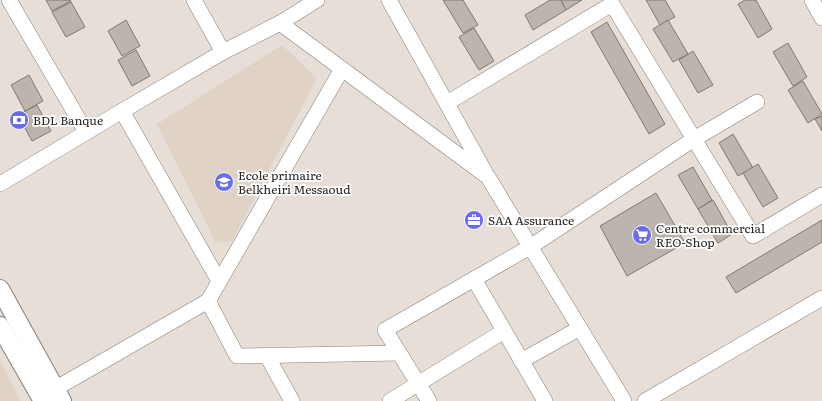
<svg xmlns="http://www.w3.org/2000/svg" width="822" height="401" viewBox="0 0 822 401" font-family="Literata,serif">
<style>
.built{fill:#e0d3c5}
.building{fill:#bcb5ad;stroke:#807971}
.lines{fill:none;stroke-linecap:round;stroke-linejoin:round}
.minor-casing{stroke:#867f77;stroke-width:16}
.major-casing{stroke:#867f77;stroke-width:20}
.minor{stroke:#fff;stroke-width:15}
.major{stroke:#fff;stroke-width:18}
.labels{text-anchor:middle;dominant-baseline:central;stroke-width:3.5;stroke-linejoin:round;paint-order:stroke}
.poi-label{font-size:12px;fill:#262320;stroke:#fff;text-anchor:start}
</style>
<rect width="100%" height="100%" fill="#e7dfd7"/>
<g class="built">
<path d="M 282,45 L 317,78 L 232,241 L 216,243 L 157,124 Z"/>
<path d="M 0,361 L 21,401 L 0,401 Z"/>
</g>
<g class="building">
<path d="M 46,0 L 70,0 L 71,1 L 52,11 Z"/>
<path d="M 443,0 L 463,0 L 478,25 L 463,33 Z"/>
<path d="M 550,0 L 561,0 L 566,10 L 533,30 L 525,15 Z"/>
<path d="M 561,0 L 582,0 L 566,10 Z"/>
<path d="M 646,0 L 665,0 L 675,17 L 660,25 Z"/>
<path d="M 745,0 L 756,0 L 772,29 L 758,38 L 738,4 Z"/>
<path d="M 71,2 L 85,27 L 66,37 L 52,12 Z"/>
<path d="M 126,20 L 140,46 L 122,56 L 108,31 Z"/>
<path d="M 668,20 L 688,54 L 673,62 L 653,29 Z"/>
<path d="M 607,22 L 665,124 L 649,134 L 591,32 Z"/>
<path d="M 474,28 L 494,61 L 479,70 L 459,37 Z"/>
<path d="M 788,43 L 807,77 L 793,86 L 773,52 Z"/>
<path d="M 136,50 L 150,76 L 132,86 L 118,60 Z"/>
<path d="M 693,51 L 713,85 L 698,93 L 679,60 Z"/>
<path d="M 29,75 L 43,101 L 25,111 L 11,85 Z"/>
<path d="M 803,81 L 822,114 L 808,123 L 788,90 Z"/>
<path d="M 37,105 L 51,131 L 32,141 L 18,115 Z"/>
<path d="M 822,116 L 822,131 L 815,119 Z"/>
<path d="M 733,134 L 753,168 L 738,176 L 719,143 Z"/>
<path d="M 758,164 L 778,198 L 763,207 L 743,173 Z"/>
<path d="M 693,167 L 712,200 L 698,209 L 678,175 Z"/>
<path d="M 656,193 L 685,243 L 627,276 L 600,226 Z"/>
<path d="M 713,200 L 732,234 L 718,243 L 698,209 Z"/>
<path d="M 822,220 L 822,242 L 736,293 L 726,277 Z"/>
</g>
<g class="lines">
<g class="minor-casing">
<g id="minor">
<path d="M 9,0 L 86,132"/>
<path d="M 194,0 L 223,52"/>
<path d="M 389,0 L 485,172"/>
<path d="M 812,0 L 822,18"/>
<path d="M 280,23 L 488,177 L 624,401"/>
<path d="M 447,103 L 612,4 L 753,236 L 822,195"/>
<path d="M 122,111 L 219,281"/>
<path d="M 0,184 L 122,111 L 223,52 L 280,23 L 317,0"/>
<path d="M 474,279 L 545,401"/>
<path d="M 208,301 L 237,356 L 399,353"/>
<path d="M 267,356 L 292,401"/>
<path d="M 521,361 L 580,328"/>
<path d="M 46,394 L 208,301 L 342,69"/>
<path d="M 390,401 L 504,331"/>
<path d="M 429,401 L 385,330 L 530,247 L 694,139 L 757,102"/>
<path d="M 645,401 L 822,298"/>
</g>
</g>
<g class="major-casing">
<g id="major">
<path d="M 0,289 L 62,401"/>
<path d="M 0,326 L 43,401"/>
</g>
</g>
<use href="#minor" class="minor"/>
<use href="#major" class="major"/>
</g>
<defs>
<g id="bank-disc" transform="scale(1)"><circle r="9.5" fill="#6a6de7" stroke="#fff"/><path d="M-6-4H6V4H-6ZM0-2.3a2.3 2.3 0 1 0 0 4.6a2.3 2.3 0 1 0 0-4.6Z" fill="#fff"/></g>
<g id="school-disc" transform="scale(1)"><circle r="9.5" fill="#6a6de7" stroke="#fff"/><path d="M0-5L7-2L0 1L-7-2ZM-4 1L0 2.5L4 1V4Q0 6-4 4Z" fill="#fff"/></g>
<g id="office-disc" transform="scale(1)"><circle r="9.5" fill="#6a6de7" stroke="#fff"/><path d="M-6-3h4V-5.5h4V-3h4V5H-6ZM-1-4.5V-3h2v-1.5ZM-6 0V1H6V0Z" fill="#fff"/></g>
<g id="supermarket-disc" transform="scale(1)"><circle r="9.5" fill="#6a6de7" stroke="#fff"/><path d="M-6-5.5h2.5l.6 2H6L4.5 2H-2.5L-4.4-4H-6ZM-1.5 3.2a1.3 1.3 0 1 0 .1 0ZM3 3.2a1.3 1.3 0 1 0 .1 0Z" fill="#fff"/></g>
</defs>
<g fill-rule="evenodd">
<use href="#bank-disc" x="19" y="120"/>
<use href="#school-disc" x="224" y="182"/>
<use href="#office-disc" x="474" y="220"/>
<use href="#supermarket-disc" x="642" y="235"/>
</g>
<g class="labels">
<g class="poi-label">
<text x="33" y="120">BDL Banque</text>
<text x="238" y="175">Ecole primaire<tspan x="238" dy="14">Belkheiri Messaoud</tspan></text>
<text x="488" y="220">SAA Assurance</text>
<text x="656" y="228">Centre commercial<tspan x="656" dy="14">REO-Shop</tspan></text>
</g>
</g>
</svg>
